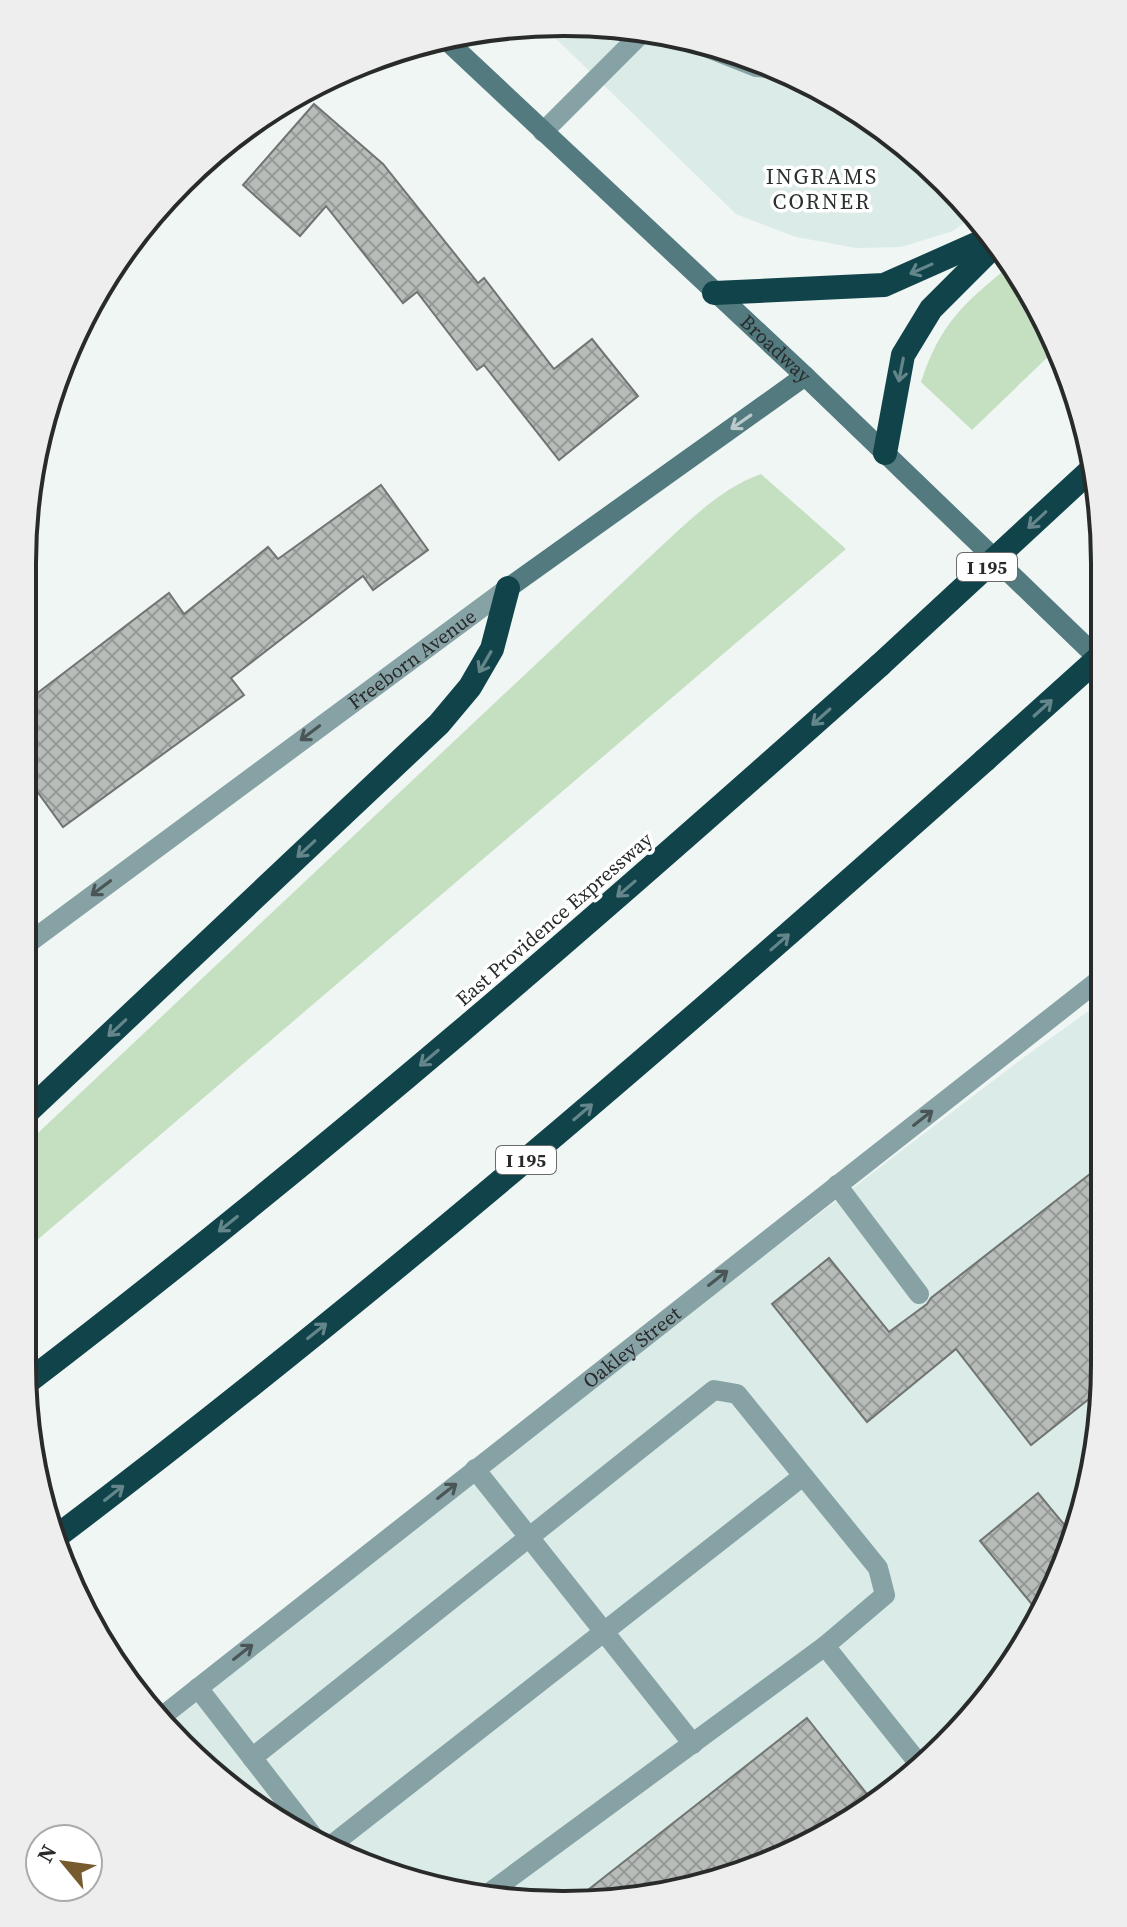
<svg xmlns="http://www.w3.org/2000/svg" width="1127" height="1927" viewBox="0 0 1127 1927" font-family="'Source Serif 4',serif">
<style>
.built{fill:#dbebe8}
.green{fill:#c5dfc1}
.building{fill:url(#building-cross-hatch);stroke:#707572;stroke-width:2}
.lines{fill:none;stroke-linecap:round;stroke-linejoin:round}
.lane{stroke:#87a2a5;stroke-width:20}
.street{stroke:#87a2a5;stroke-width:20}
.secondary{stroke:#527a7f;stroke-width:20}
.highway{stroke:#11444a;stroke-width:24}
.highway-bridge{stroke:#11444a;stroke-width:24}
.oneway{stroke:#648589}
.oneway2{stroke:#bacacc}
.oneway3{stroke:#4a5556}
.labels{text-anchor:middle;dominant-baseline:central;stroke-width:7;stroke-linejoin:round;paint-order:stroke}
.shield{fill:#fff;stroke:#696b6b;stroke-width:2}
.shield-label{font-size:18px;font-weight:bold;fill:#292b2b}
.street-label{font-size:20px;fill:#292b2b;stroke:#fff}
.neighbourhood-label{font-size:22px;letter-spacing:2px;fill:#2c3130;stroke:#fff}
.rim{fill:none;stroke:#292b2b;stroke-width:4}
</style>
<defs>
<pattern id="building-cross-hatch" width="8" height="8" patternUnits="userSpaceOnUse" patternTransform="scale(2)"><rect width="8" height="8" fill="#b7bcb9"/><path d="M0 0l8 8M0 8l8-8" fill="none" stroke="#959997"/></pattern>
</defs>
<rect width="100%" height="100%" fill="#eff6f4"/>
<g class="built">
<path d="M 564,22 L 670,33 L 771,63 L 865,114 L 976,214 L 953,231 L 901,247 L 856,248 L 796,237 L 736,214 L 541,24 Z"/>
<path d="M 1104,1000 L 1104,1399 L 1076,1538 L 1013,1665 L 893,1793 L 738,1876 L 564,1905 L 390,1876 L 262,1813 L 160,1718 L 1023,1058 Z"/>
</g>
<g class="green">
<path d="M 1012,264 L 1033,293 L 1056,349 L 972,430 L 921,382 C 940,323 965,302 1012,264 Z"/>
<path d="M 761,474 L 846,549 L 22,1253 L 22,1148 L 655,552 C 687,523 719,489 761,474 Z"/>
</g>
<g class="building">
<path d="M 314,104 L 383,164 L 478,283 L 484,278 L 554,369 L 592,339 L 638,396 L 559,460 L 484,365 L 477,370 L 417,292 L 403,303 L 326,206 L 300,236 L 243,185 Z"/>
<path d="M 381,485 L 428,550 L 373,590 L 363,576 L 231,678 L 244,695 L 63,827 L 23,772 L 23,704 L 169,593 L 184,614 L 268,547 L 278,559 Z"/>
<path d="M 1104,1163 L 1104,1387 L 1031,1445 L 956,1349 L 867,1422 L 772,1304 L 829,1258 L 889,1332 L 927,1304 L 931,1298 Z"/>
<path d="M 1038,1493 L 1076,1539 L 1039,1613 L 980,1541 Z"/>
<path d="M 807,1718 L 874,1803 L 738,1876 L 570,1904 Z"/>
</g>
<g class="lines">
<g class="lane">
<path d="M 670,33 L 756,67 L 782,69"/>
<path d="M 543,132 L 645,30"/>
<path d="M 837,1185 L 919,1294"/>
<path d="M 475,1469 L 693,1744"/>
<path d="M 198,1688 L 316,1840"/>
<path d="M 252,1758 L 714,1390 L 737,1394 L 878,1568 L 885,1595 L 825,1646"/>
<path d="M 329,1847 L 803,1476"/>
<path d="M 489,1893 L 825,1646 L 920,1765"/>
</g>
<g class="street">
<path id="s1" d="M 23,947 L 508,588"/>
<path id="s2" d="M 160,1718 L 1104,976"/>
</g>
<g class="secondary">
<path id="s3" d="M 443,37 L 805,376 L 1104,664"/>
<path d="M 508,588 L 805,376"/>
</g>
<g class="highway">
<path d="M 714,293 L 884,285 L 992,237"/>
<path d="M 885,453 L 903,355 L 931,309 L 997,243"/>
<path d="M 22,1117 L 439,724 L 470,687 L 492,649 L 508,588"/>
<path d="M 25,1384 C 321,1158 602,913 880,665"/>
<path d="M 52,1540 C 375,1296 682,1030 985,760"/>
</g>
<g class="highway-bridge">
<path d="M 880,665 L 1094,467"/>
<path d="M 985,760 L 1104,653"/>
</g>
</g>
<defs><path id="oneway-shaft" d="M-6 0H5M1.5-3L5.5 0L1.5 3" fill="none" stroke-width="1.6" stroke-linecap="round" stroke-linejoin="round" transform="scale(2)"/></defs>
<g class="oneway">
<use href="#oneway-shaft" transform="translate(921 269) rotate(156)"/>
<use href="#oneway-shaft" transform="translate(901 370) rotate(101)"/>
<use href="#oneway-shaft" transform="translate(1037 520) rotate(137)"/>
<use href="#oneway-shaft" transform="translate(485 662) rotate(120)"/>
<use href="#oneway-shaft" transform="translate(1043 708) rotate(-42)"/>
<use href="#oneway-shaft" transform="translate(821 717) rotate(138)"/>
<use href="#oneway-shaft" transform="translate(306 849) rotate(137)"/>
<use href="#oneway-shaft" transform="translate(626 889) rotate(139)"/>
<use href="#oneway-shaft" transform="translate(780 942) rotate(-41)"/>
<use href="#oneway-shaft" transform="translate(117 1028) rotate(137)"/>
<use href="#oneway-shaft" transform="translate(429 1058) rotate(140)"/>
<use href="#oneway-shaft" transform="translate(583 1112) rotate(-40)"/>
<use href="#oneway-shaft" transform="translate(228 1224) rotate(141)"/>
<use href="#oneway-shaft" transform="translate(317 1331) rotate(-39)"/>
<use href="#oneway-shaft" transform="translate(114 1493) rotate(-38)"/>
</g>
<use class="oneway2" href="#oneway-shaft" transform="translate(741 422) rotate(145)"/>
<g class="oneway3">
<use href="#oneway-shaft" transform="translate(310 733) rotate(143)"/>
<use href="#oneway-shaft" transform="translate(101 888) rotate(143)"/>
<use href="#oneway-shaft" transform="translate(923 1118) rotate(-38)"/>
<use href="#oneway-shaft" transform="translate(718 1278) rotate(-38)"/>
<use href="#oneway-shaft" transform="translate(447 1491) rotate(-38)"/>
<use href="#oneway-shaft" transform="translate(243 1652) rotate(-38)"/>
</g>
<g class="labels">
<g class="shield">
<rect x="957" y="553" width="60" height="28" rx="6"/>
<rect x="496" y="1146" width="60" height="28" rx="6"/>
</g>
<g class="shield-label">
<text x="987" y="567">I 195</text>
<text x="526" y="1160">I 195</text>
</g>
<g class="street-label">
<text stroke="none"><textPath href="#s3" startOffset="456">Broadway</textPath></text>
<text stroke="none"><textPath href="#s1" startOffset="484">Freeborn Avenue</textPath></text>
<text transform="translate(554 919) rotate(-41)">East Providence Expressway</text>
<text stroke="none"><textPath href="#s2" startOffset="600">Oakley Street</textPath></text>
</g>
<g class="neighbourhood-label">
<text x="822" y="176">INGRAMS<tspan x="822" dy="25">CORNER</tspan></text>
</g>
</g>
<path d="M0 0H1127V1927H0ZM563 36H564A527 527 0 0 1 1091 563V1364A527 527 0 0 1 564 1891H563A527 527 0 0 1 36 1364V563A527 527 0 0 1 563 36Z" fill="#eee" fill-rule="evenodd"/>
<path class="rim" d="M563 36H564A527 527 0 0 1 1091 563V1364A527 527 0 0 1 564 1891H563A527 527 0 0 1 36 1364V563A527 527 0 0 1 563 36Z"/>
<g transform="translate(64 1863) rotate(299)"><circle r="38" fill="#ffffff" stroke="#a9aaaa" stroke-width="2"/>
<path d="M0-6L14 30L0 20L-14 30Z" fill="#775a2d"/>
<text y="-12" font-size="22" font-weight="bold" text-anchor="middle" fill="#292b2b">N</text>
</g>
</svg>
